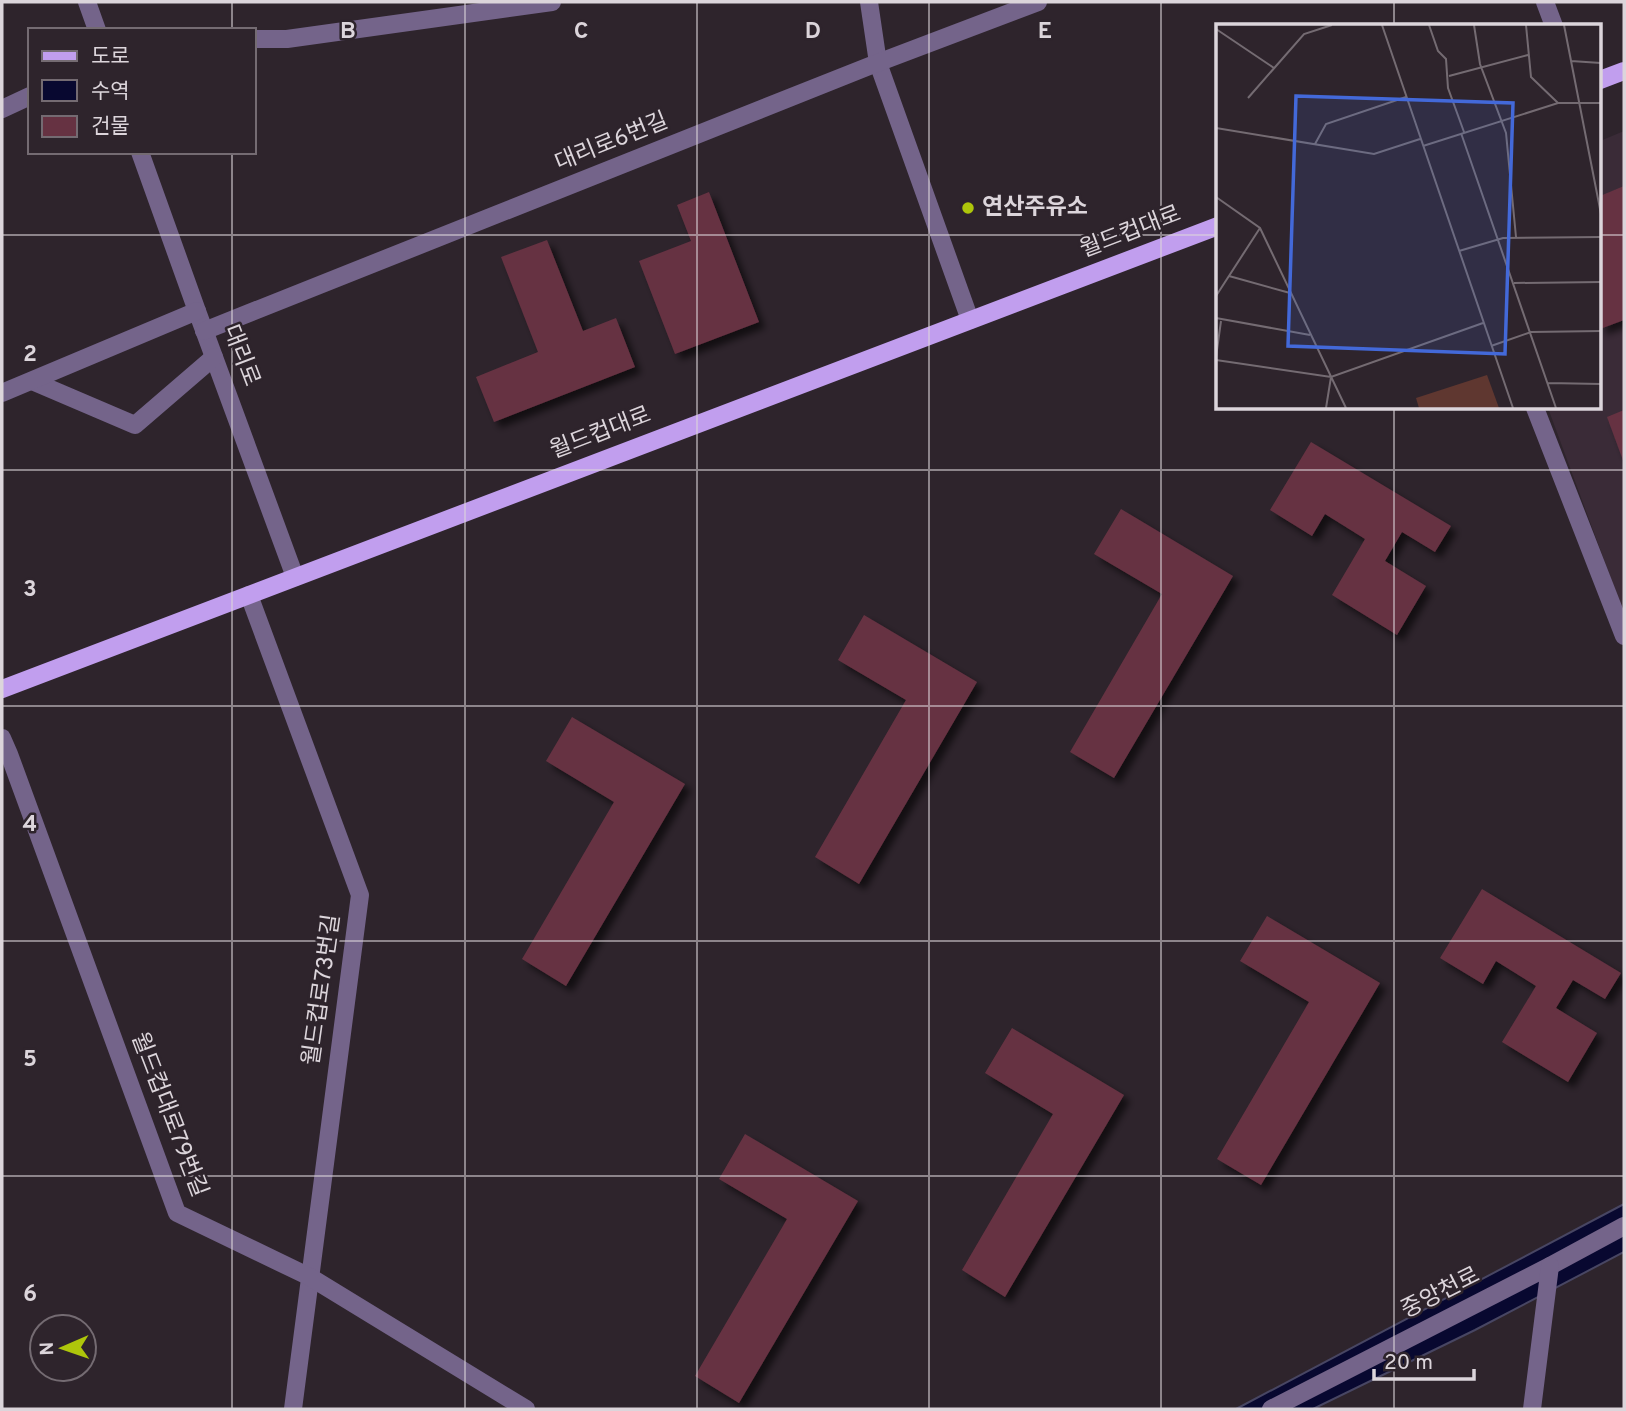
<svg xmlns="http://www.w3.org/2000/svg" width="1626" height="1411" viewBox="0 0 1626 1411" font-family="Overpass,'Noto Sans KR',sans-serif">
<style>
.built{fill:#3a2b37}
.water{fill:#080830;stroke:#484663;stroke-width:2}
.building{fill:#663242;filter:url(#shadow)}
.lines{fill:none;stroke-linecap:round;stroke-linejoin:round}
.minor{stroke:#74648a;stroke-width:18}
.major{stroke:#c19eee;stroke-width:18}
.grid{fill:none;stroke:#dcd5db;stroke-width:2;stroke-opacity:0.55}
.poi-dot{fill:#aec60b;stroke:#2e242c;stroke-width:2.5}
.labels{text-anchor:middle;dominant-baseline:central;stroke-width:5;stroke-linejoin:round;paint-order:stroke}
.street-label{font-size:23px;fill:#dcd5db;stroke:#2e242c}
.poi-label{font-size:23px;font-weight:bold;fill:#dcd5db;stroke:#2e242c;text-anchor:start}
.inset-road{fill:none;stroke:#746b72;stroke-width:2}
.view{fill:#4369d9;fill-opacity:0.15;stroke:#4369d9;stroke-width:3.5}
.inset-edge{fill:none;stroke:#dcd5db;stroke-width:3.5}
.grid-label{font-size:23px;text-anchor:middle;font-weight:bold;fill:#dcd5db;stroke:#2e242c;stroke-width:5;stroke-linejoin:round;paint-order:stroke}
</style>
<defs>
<filter id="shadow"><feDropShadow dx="6" dy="6" stdDeviation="3.5" flood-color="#0009"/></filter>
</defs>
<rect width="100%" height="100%" fill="#2e242c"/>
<path class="built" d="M 1624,131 L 1624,614 L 1548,408 L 1600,408 L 1600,141 Z"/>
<path class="water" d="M 1624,1204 L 1624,1252 L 1475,1330 L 1313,1409 L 1236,1409 Z"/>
<g class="building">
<path d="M 1624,186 L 1624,320 L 1600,329 L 1600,196 Z"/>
<path d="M 709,192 L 759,322 L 675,354 L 639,261 L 691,241 L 677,205 Z"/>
<path d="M 547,240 L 583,331 L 616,318 L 635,367 L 494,422 L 476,377 L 538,352 L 501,257 Z"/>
<path d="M 1624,410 L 1624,463 L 1607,417 Z"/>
<path d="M 1311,442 L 1451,526 L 1435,552 L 1402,532 L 1385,561 L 1426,586 L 1397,635 L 1332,595 L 1365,539 L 1325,514 L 1312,536 L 1270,510 Z"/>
<path d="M 1121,509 L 1233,576 L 1114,778 L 1070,752 L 1162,594 L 1094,554 Z"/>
<path d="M 864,615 L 977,682 L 859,884 L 815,857 L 906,700 L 838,660 Z"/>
<path d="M 572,717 L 685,784 L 566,986 L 522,959 L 614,802 L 546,761 Z"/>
<path d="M 1482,889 L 1621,973 L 1605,999 L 1573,980 L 1556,1008 L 1597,1033 L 1568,1082 L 1502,1042 L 1536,986 L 1496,961 L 1483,984 L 1440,958 Z"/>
<path d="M 1267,916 L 1380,983 L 1261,1185 L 1217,1159 L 1309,1002 L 1240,961 Z"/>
<path d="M 1012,1028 L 1124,1095 L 1005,1297 L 962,1270 L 1053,1114 L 985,1073 Z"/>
<path d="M 745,1134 L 858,1201 L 739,1403 L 695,1376 L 787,1219 L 719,1179 Z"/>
</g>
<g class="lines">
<g class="minor">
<path d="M 87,2 L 97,30"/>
<path d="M 869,2 L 878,63 L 970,320"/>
<path d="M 1545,2 L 1554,26"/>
<path d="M 254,39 L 287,39 L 552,2"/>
<path d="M 2,109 L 30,96"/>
<path d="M 140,152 L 197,311 L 295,577"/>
<path d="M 204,331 L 872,65 L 1038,2"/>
<path d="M 32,381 L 135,425 L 214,357"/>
<path d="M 2,393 L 197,311"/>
<path d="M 1535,408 L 1624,636"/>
<path d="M 249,595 L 360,895 L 293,1409"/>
<path d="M 2,738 L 9,754 L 177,1213 L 310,1277 L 526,1409"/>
<path d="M 1271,1409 L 1550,1266 L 1624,1226"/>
<path d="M 1532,1409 L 1550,1266"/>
</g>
<g class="major">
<path d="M 1600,80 L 1624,71"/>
<path d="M 2,689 L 1218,226"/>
</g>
</g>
<path class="grid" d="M 232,2 L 232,30M 465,2 L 465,1409M 697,2 L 697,1409M 929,2 L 929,1409M 1161,2 L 1161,1409M 1394,2 L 1394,26M 232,152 L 232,1409M 2,235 L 1218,235M 1600,235 L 1624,235M 1394,408 L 1394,1409M 2,470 L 1624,470M 2,706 L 1624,706M 2,941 L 1624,941M 2,1176 L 1624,1176"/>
<circle class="poi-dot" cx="968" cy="208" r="7"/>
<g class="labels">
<g class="street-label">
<text transform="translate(612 143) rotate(-22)">대리로6번길</text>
<text transform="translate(1131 233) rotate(-21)">월드컵대로</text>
<text transform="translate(240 356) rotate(69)">대리로</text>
<text transform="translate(601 434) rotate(-21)">월드컵대로</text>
<text transform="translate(323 990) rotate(-82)">월드컵로73번길</text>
<text transform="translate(168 1115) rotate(69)">월드컵대로79번길</text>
<text transform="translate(1441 1294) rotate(-27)">중앙천로</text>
</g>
<g class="poi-label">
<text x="982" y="208">연산주유소</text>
</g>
</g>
<g transform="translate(1216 24)">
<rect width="385" height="385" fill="#2e242c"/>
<path d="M 271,351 L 283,384 L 203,384 L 200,374 Z" fill="#5f3730"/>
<path class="inset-road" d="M 166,1 L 297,384M 213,1 L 222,27 L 230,35 L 232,64 L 248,108M 258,1 L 264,40 L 290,109 L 300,213M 310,1 L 315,53 L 342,79M 348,1 L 385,190M 0,5 L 58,44M 355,37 L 385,39M 233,52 L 312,31M 32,74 L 88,10 L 116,1M 0,104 L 158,130 L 204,115M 245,109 L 340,384M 99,120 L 110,100 L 190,73M 207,122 L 342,79 L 385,79M 0,173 L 44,204 L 130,384M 243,227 L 287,214 L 385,213M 13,252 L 74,269M 298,259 L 385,258M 0,272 L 44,204M 0,294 L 94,311M 275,322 L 315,308 L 385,307M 0,333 L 5,297M 0,336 L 115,353 L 267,299M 332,359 L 385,360M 110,384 L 115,353"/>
<path class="view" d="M 80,72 L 297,79 L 289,330 L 72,322 Z"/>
<rect width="385" height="385" class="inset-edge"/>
</g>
<g class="grid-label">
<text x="348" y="38">B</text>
<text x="581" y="38">C</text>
<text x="813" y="38">D</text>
<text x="1045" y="38">E</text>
<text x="30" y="361">2</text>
<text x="30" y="596">3</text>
<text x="30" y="831">4</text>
<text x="30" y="1066">5</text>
<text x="30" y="1301">6</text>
</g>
<rect width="1626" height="1411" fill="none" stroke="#dcd5db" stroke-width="7"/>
<rect x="28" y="28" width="228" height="126" fill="#2e242c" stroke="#746b72" stroke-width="2"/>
<rect x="42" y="51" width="35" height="10" fill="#c19eee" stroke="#746b72" stroke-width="2"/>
<text x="91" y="63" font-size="21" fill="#dcd5db">도로</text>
<rect x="42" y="80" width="35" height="21" fill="#080830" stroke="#746b72" stroke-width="2"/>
<text x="91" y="98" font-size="21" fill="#dcd5db">수역</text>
<rect x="42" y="116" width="35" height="21" fill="#663242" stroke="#746b72" stroke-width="2"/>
<text x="91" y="133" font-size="21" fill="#dcd5db">건물</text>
<g transform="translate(63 1348) rotate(268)"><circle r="33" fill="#2e242c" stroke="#746b72" stroke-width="2"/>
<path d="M0-5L12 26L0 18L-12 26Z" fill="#aec60b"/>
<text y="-10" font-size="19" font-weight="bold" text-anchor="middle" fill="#dcd5db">N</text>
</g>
<path d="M1374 1369v10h100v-10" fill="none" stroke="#dcd5db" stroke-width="3.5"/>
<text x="1384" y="1369" font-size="21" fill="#dcd5db" stroke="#2e242c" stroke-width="5" paint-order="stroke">20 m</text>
</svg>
